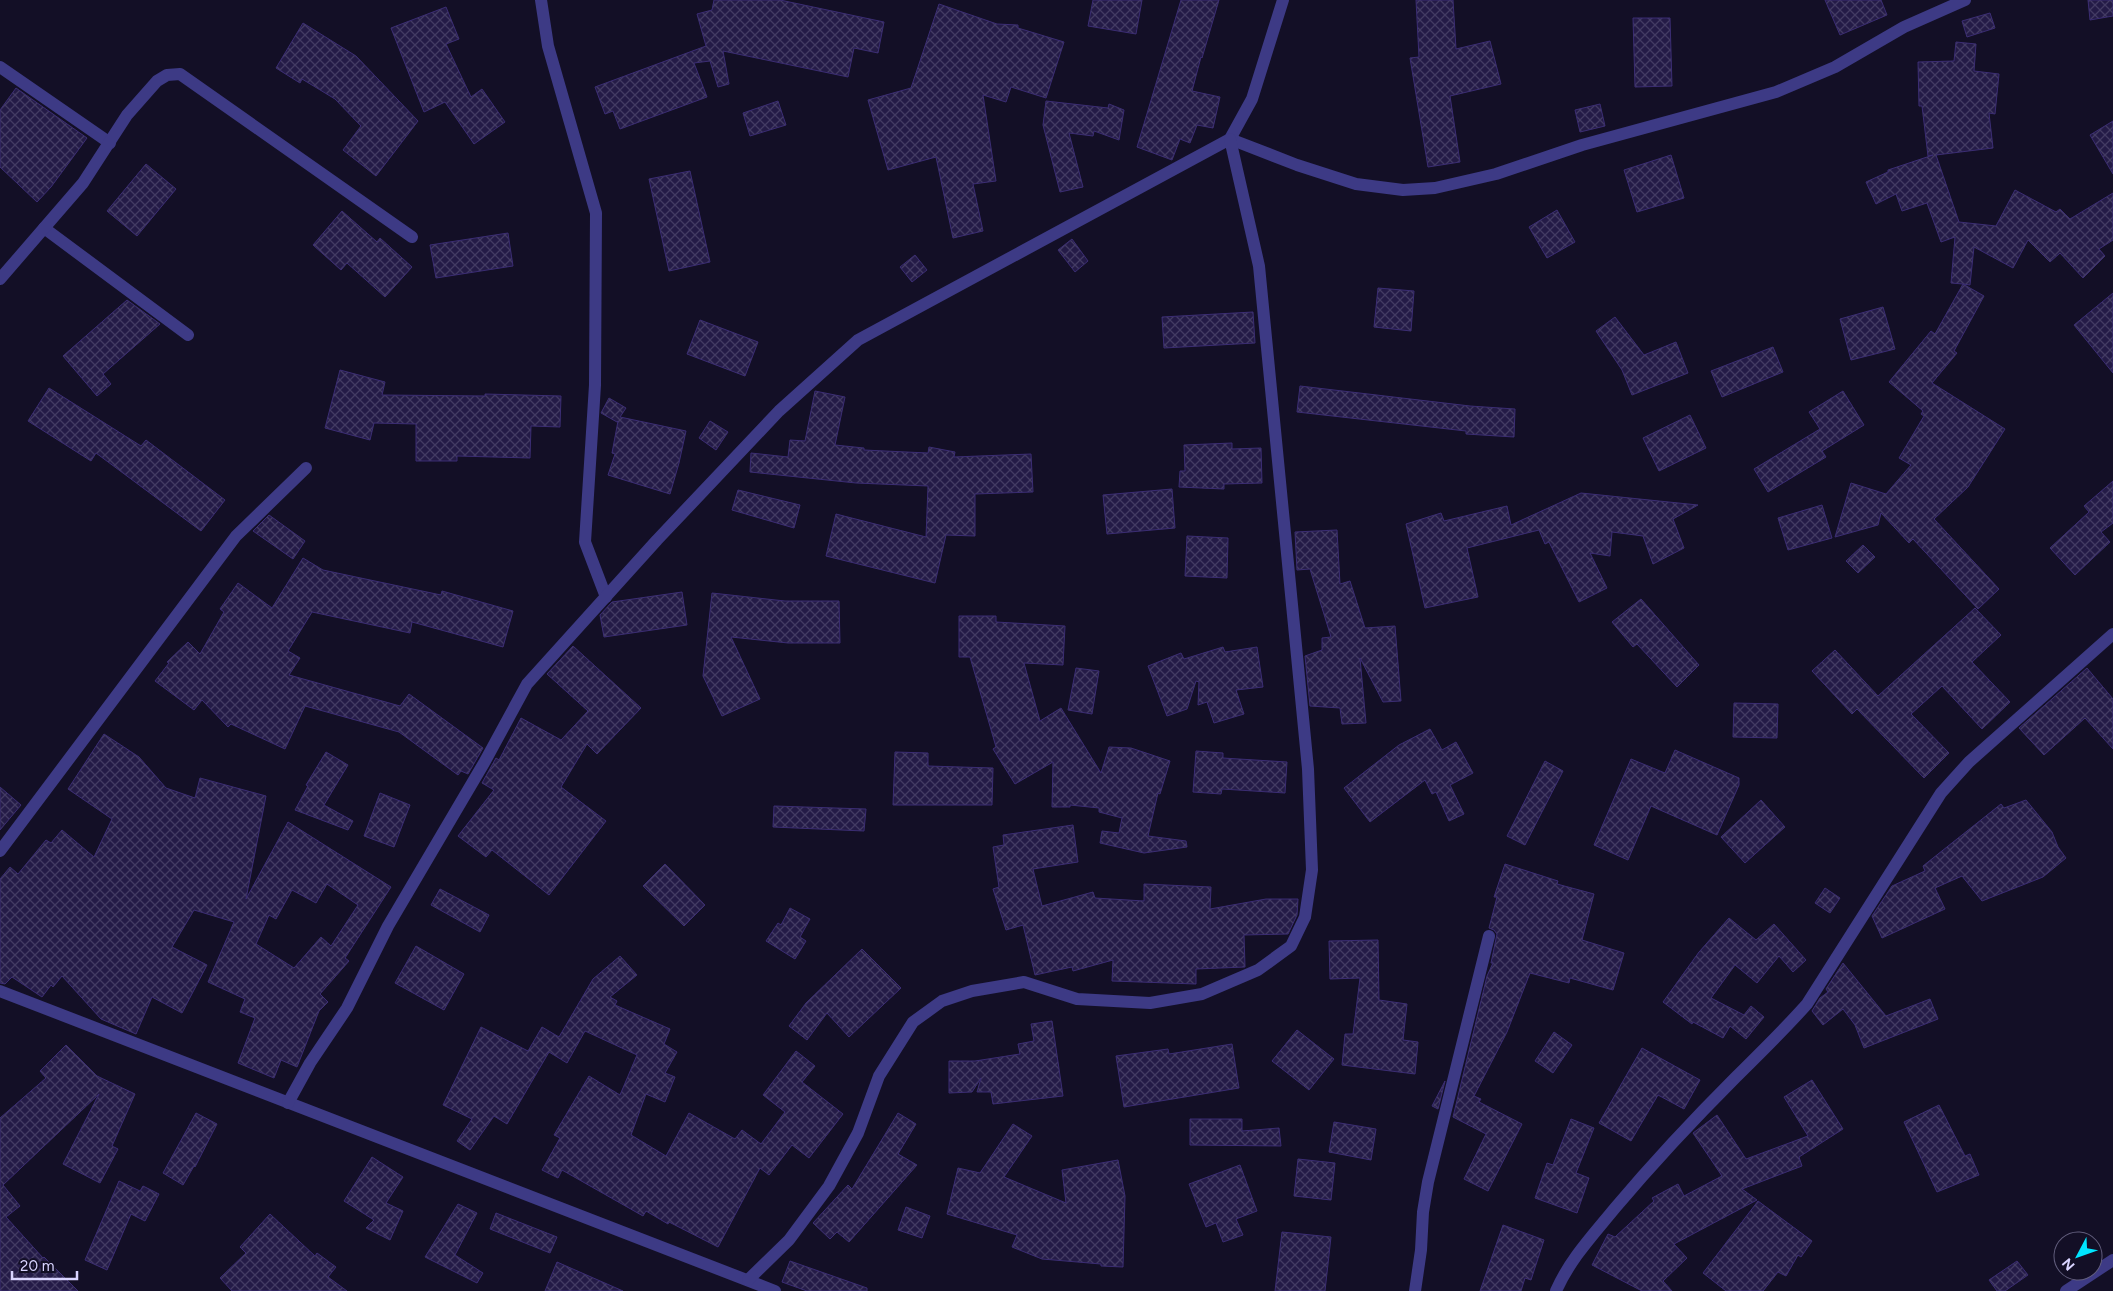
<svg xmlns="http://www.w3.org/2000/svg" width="2113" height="1291" viewBox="0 0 2113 1291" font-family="Figtree,sans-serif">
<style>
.building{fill:url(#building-cross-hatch);stroke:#3b2d73;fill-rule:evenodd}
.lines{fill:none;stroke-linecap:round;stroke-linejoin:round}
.street{stroke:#3d3a85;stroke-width:12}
</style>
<defs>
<pattern id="building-cross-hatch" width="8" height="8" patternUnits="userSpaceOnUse" patternTransform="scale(1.25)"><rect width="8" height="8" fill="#241b47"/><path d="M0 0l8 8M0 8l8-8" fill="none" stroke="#433b63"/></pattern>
</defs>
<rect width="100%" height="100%" fill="#130f26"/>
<g class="building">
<path d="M 714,0 L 780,0 L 884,22 L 878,53 L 854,48 L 848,77 L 723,51 L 729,84 L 718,87 L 710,61 L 694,63 L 707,97 L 620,129 L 613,111 L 605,114 L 595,87 L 706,46 L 697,14 L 712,10 Z"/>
<path d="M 1093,0 L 1142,0 L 1136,34 L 1088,26 Z"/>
<path d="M 1181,0 L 1219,0 L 1202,58 L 1201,57 L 1192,91 L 1220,97 L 1213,128 L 1197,125 L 1190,143 L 1180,139 L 1172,160 L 1137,147 Z"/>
<path d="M 1416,0 L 1453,0 L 1456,49 L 1490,41 L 1501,84 L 1450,96 L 1460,162 L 1428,167 L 1410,58 L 1419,57 Z"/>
<path d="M 1825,0 L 1881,0 L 1887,15 L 1840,35 Z"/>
<path d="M 2088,0 L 2113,0 L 2113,16 L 2090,20 Z"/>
<path d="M 939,4 L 997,24 L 1018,25 L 1018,28 L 1064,42 L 1046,98 L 1011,87 L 1006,102 L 983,95 L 996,181 L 973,184 L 983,231 L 953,238 L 936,157 L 888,170 L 868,100 L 911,88 Z"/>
<path d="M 446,7 L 459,39 L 446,44 L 471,97 L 482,89 L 505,122 L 474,144 L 445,102 L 424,112 L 391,28 Z"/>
<path d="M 1990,13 L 1995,28 L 1967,37 L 1962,21 Z"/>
<path d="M 1633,18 L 1670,18 L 1672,86 L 1635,87 Z"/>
<path d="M 303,23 L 356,56 L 418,121 L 376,176 L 343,150 L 361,126 L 335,99 L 302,79 L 300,83 L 276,68 Z"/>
<path d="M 1956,42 L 1976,44 L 1974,71 L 1999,74 L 1995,114 L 1989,113 L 1993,148 L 1936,155 L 1959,222 L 1996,226 L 2015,190 L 2056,212 L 2060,209 L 2070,219 L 2113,193 L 2113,240 L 2099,249 L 2105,256 L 2083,278 L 2060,253 L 2050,262 L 2028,240 L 2013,268 L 1974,247 L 1970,285 L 1963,284 L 1984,296 L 1954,351 L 1957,353 L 1932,383 L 2005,429 L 1968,487 L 1934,519 L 1999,589 L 1978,609 L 1913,539 L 1909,543 L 1881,513 L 1878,525 L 1835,537 L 1851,483 L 1886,494 L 1911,465 L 1899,458 L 1924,416 L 1921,414 L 1923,411 L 1889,382 L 1931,331 L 1935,334 L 1963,284 L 1951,283 L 1955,237 L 1941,242 L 1927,203 L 1902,211 L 1896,194 L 1876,204 L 1866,182 L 1888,172 L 1888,170 L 1933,155 L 1928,156 L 1922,106 L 1919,106 L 1918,62 L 1954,61 Z"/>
<path d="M 16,88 L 87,138 L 51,187 L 37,202 L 0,167 L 0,110 Z"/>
<path d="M 778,101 L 786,125 L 750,136 L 743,113 Z"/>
<path d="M 1046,101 L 1108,108 L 1109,104 L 1124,110 L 1119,140 L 1094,131 L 1093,136 L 1069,133 L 1083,187 L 1060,192 L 1043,125 Z"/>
<path d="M 1600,104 L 1605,126 L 1580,132 L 1575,110 Z"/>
<path d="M 2113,121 L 2113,174 L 2090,135 Z"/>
<path d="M 1671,155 L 1684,198 L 1637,212 L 1624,170 Z"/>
<path d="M 146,164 L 176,189 L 137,236 L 107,211 Z"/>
<path d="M 690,171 L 710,262 L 669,271 L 649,179 Z"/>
<path d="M 1557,210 L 1575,242 L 1547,258 L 1529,227 Z"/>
<path d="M 342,211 L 377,242 L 380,238 L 412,267 L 385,297 L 347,263 L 341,270 L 313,245 Z"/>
<path d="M 508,233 L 513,266 L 436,278 L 430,245 Z"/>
<path d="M 1072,239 L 1088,261 L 1075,272 L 1058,250 Z"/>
<path d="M 915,255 L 927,270 L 912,282 L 900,267 Z"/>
<path d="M 1378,288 L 1414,291 L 1411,331 L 1374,327 Z"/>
<path d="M 2113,293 L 2113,373 L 2074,325 Z"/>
<path d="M 127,300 L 160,324 L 103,374 L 111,384 L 97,396 L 63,356 Z"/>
<path d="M 1883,307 L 1895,349 L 1851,360 L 1840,319 Z"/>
<path d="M 1253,312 L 1255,343 L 1164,348 L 1162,317 Z"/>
<path d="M 1615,317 L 1644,355 L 1676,342 L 1688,373 L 1632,395 L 1622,370 L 1596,331 Z"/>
<path d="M 700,320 L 758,342 L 745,376 L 687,354 Z"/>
<path d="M 1773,347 L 1783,372 L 1722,397 L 1711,371 Z"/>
<path d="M 340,370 L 385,382 L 382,395 L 485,396 L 485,394 L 561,396 L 560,427 L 531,426 L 530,458 L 457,456 L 457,461 L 416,461 L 416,424 L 374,423 L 370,440 L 325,428 Z"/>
<path d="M 1300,386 L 1470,406 L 1515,409 L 1514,437 L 1466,434 L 1466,431 L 1297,412 Z"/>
<path d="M 49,388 L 141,446 L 146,440 L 225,500 L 201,531 L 96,453 L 91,461 L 28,421 Z"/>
<path d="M 815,391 L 845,397 L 835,445 L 864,448 L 864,450 L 928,453 L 929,447 L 955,452 L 954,457 L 1031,454 L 1033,492 L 975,494 L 975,536 L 946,535 L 935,583 L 826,556 L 836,514 L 926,537 L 928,486 L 856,483 L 750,472 L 751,453 L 788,457 L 790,440 L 805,441 Z"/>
<path d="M 1843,391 L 1864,425 L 1822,451 L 1826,457 L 1768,492 L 1754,469 L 1820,429 L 1809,412 Z"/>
<path d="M 609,398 L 626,408 L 620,417 L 686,431 L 679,463 L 670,494 L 608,475 L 615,454 L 612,453 L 618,421 L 617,422 L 601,413 Z"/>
<path d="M 1690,415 L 1706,448 L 1659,471 L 1643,438 Z"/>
<path d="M 710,421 L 728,432 L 716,450 L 699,438 Z"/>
<path d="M 1232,443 L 1232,449 L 1261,448 L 1262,483 L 1224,484 L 1224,489 L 1179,487 L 1180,471 L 1185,471 L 1184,445 Z"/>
<path d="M 2113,481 L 2113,523 L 2101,532 L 2110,542 L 2075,575 L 2050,548 L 2089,512 L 2084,506 Z"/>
<path d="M 1172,489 L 1175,528 L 1107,534 L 1103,495 Z"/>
<path d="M 738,490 L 800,505 L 794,528 L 732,510 Z"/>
<path d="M 1581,493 L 1698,505 L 1673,519 L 1684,548 L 1653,564 L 1643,536 L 1612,532 L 1610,556 L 1590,553 L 1607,588 L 1579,602 L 1549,542 L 1545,544 L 1539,530 L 1467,548 L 1478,597 L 1425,608 L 1406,524 L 1441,513 L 1444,521 L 1507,506 L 1511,525 Z"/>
<path d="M 1822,505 L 1832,538 L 1788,550 L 1778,518 Z"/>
<path d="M 269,515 L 305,541 L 293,559 L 253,531 Z"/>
<path d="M 1337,530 L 1340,584 L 1350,581 L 1365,628 L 1395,626 L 1401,701 L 1383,702 L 1360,658 L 1366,723 L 1342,724 L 1340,708 L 1310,706 L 1305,656 L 1322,650 L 1322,638 L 1331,637 L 1310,569 L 1297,570 L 1295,532 Z"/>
<path d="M 1187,536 L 1228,538 L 1227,578 L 1185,576 Z"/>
<path d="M 1863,545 L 1875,557 L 1858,573 L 1846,561 Z"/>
<path d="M 303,558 L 323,570 L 441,595 L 442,591 L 513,611 L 503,647 L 412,622 L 410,633 L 312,612 L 288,651 L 300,658 L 289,675 L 400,706 L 409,694 L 483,748 L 468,774 L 461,771 L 458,775 L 399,732 L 305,706 L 285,749 L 231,724 L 228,727 L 202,700 L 194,710 L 155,681 L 169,663 L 167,662 L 188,642 L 200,654 L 224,612 L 220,609 L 238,583 L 272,608 Z"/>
<path d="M 682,592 L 687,625 L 604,637 L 600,615 L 612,602 Z"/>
<path d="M 712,593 L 785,601 L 839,601 L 840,643 L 788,643 L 731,637 L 760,699 L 722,716 L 703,676 Z"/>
<path d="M 1641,599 L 1699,665 L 1677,687 L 1637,644 L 1633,647 L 1612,622 Z"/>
<path d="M 1975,608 L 2001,635 L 1972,662 L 2010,702 L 1982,729 L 1942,686 L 1911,714 L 1949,753 L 1924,778 L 1857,709 L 1852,714 L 1812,671 L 1835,650 L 1878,696 Z"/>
<path d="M 959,616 L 996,616 L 996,622 L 1065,626 L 1063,665 L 1024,663 L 1040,721 L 1061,708 L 1101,773 L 1109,747 L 1131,748 L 1170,761 L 1160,794 L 1158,793 L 1148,836 L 1186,841 L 1187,847 L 1144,853 L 1100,843 L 1102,831 L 1119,833 L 1122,818 L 1099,812 L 1099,808 L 1070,805 L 1070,807 L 1052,807 L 1053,762 L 1015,784 L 993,749 L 996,747 L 970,657 L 959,657 Z"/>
<path d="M 573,646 L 641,708 L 597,754 L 587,744 L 561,787 L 606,821 L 549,895 L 492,850 L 486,857 L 458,836 L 494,790 L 482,783 L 496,758 L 499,760 L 521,718 L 561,740 L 588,711 L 547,674 Z"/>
<path d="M 1223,647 L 1225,652 L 1257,647 L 1263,687 L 1236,690 L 1244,714 L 1214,723 L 1207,702 L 1198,705 L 1199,682 L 1196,681 L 1187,709 L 1167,716 L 1148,666 L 1181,653 L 1184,659 Z"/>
<path d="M 1076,668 L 1099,671 L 1092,714 L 1068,710 Z"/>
<path d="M 2087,668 L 2113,699 L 2113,749 L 2085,718 L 2044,755 L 2019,728 Z"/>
<path d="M 1734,703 L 1778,704 L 1777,738 L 1733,737 Z"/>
<path d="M 1430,729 L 1442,750 L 1456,742 L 1473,773 L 1450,785 L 1464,814 L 1449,821 L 1436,792 L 1432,794 L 1425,780 L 1370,822 L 1344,788 L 1399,745 Z"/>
<path d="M 104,734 L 139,757 L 166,788 L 195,798 L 200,778 L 266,796 L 246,899 L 288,822 L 391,887 L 345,958 L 349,961 L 320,994 L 328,1002 L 319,1011 L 297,1067 L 281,1060 L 274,1078 L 238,1063 L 255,1018 L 240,1012 L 245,999 L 208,982 L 234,922 L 194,910 L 172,947 L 207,965 L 182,1013 L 152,997 L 136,1034 L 101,1019 L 62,976 L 53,987 L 51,985 L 42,997 L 12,977 L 5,984 L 0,983 L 0,879 L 10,867 L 18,874 L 46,840 L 51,843 L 62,830 L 94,857 L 112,819 L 68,789 ZM 327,884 L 358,905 L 331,946 L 321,937 L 294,968 L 256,944 L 269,915 L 276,919 L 292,890 L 316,903 Z"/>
<path d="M 1675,750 L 1739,778 L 1739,785 L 1717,835 L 1651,806 L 1628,860 L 1594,845 L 1631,759 L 1665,773 Z"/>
<path d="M 1196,751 L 1223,753 L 1223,758 L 1287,762 L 1285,793 L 1222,789 L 1221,794 L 1193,792 Z"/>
<path d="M 326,752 L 348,765 L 324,805 L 353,821 L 348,830 L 295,810 L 308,786 L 306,785 Z"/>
<path d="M 895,752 L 928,753 L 928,766 L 993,768 L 992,805 L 893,805 Z"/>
<path d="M 1545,761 L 1563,771 L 1525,845 L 1507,836 Z"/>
<path d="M 0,787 L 21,805 L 0,830 Z"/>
<path d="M 380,793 L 410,805 L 394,847 L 364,836 Z"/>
<path d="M 1761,800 L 1785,827 L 1745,863 L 1721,837 Z"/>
<path d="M 2026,800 L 2052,832 L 2058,847 L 2066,858 L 2043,877 L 1982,901 L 1962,876 L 1935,888 L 1945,909 L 1882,938 L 1872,916 L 1892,886 L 1925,871 L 1923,866 L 2001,804 L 2004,808 Z"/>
<path d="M 774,806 L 866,809 L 864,831 L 773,827 Z"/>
<path d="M 1073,825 L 1078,862 L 1033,869 L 1042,906 L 1093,892 L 1095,898 L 1144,901 L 1144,884 L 1211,887 L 1210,909 L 1266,899 L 1298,899 L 1297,915 L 1288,934 L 1244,935 L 1245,967 L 1196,969 L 1196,984 L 1112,981 L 1113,960 L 1073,971 L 1072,967 L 1035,975 L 1023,925 L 1006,930 L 993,889 L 999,887 L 993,847 L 1004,845 L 1003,835 Z"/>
<path d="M 665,864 L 705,905 L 684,926 L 643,886 Z"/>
<path d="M 1505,864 L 1558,881 L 1557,884 L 1594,894 L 1582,940 L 1624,953 L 1613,990 L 1570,978 L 1569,983 L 1530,973 L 1507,1032 L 1474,1096 L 1481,1099 L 1479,1102 L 1522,1124 L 1488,1191 L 1464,1179 L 1486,1134 L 1453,1117 L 1487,976 L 1493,963 L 1491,963 L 1497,934 L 1494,930 L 1489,928 L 1497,897 L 1494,897 Z"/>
<path d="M 1825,888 L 1840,898 L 1830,913 L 1815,903 Z"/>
<path d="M 440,889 L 489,915 L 480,932 L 431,905 Z"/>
<path d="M 790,908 L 810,919 L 800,937 L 806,941 L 795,959 L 766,941 L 778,923 L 781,925 Z"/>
<path d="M 1729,918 L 1756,940 L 1774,924 L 1806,960 L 1793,972 L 1779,956 L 1757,983 L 1735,965 L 1711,998 L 1744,1015 L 1751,1006 L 1764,1017 L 1746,1039 L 1730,1026 L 1723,1038 L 1693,1022 L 1692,1024 L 1663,1002 L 1699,952 Z"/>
<path d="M 1378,940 L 1379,1000 L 1407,1004 L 1403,1040 L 1418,1042 L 1415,1074 L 1342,1065 L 1345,1034 L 1353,1034 L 1360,978 L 1330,979 L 1329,941 Z"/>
<path d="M 416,946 L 464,974 L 444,1010 L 395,983 Z"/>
<path d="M 862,949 L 901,988 L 849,1037 L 827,1013 L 807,1040 L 789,1026 L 806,1003 Z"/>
<path d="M 620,956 L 637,975 L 610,997 L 617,1001 L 615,1005 L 670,1029 L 664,1044 L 677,1052 L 665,1073 L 675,1077 L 665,1102 L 646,1094 L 631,1135 L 666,1156 L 689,1113 L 735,1139 L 742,1130 L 761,1144 L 785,1112 L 763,1095 L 796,1051 L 815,1066 L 802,1082 L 843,1114 L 809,1158 L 792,1145 L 769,1175 L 760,1168 L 718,1247 L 669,1222 L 668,1224 L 646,1211 L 643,1216 L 562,1170 L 558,1178 L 542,1170 L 560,1138 L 554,1135 L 589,1076 L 620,1095 L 637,1055 L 585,1031 L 567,1063 L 549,1052 L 507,1124 L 494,1116 L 470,1150 L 457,1141 L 472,1119 L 443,1105 L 481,1027 L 528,1051 L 542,1027 L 559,1037 L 593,979 Z"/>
<path d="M 1843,963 L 1886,1016 L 1930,999 L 1938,1019 L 1864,1048 L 1855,1025 L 1843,1009 L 1823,1025 L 1812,1011 L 1820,998 L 1828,992 L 1826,989 Z"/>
<path d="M 1052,1021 L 1063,1096 L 993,1104 L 991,1092 L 977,1092 L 981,1078 L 972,1092 L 949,1093 L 949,1061 L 975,1061 L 1020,1054 L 1018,1044 L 1034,1041 L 1031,1024 Z"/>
<path d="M 1297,1030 L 1334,1059 L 1309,1090 L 1272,1061 Z"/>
<path d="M 1554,1032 L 1572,1045 L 1553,1073 L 1535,1061 Z"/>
<path d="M 1232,1044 L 1239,1088 L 1124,1107 L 1116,1056 L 1168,1049 L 1169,1054 Z"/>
<path d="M 66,1045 L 97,1076 L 135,1094 L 112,1146 L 118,1149 L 100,1183 L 63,1164 L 99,1094 L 3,1185 L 20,1206 L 6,1217 L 43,1258 L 44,1257 L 78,1291 L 0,1291 L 0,1118 L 46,1078 L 40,1071 Z"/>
<path d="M 1642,1048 L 1700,1080 L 1684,1109 L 1658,1095 L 1631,1141 L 1599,1123 Z"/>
<path d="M 1812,1080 L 1843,1129 L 1799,1157 L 1802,1166 L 1742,1189 L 1757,1200 L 1674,1244 L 1687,1258 L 1663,1281 L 1672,1291 L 1642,1291 L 1592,1265 L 1608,1234 L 1615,1237 L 1654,1201 L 1652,1198 L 1678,1184 L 1684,1196 L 1722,1176 L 1693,1133 L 1717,1115 L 1746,1159 L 1808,1136 L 1784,1097 Z"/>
<path d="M 1445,1081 L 1438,1109 L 1432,1106 Z"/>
<path d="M 1939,1105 L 1965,1156 L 1970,1154 L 1979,1175 L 1937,1192 L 1904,1122 Z"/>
<path d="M 196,1113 L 217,1124 L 195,1167 L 194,1166 L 183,1185 L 163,1173 Z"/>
<path d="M 898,1113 L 916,1124 L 898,1154 L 917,1165 L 849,1242 L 837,1232 L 830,1239 L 813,1223 L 848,1185 L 852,1189 Z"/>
<path d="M 1190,1119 L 1242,1119 L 1242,1131 L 1279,1128 L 1281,1146 L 1190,1145 Z"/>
<path d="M 1571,1119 L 1594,1128 L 1576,1173 L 1589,1178 L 1577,1213 L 1535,1198 L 1547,1163 L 1553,1165 Z"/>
<path d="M 1334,1122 L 1376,1129 L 1371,1160 L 1329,1152 Z"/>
<path d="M 1013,1124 L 1032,1136 L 1004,1177 L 1066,1203 L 1062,1170 L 1118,1160 L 1125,1196 L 1123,1267 L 1101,1266 L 1101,1264 L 1042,1259 L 1012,1247 L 1017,1235 L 947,1214 L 958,1168 L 980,1173 Z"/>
<path d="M 372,1157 L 403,1177 L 386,1203 L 403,1211 L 390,1240 L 366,1228 L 374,1220 L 344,1201 Z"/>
<path d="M 1298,1159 L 1335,1163 L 1331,1200 L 1294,1196 Z"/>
<path d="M 1240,1165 L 1257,1211 L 1236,1219 L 1243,1235 L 1223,1242 L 1216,1223 L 1206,1227 L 1189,1184 Z"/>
<path d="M 119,1181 L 140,1191 L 143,1186 L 159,1194 L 145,1221 L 131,1214 L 107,1270 L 85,1260 Z"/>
<path d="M 1758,1201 L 1812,1241 L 1801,1257 L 1798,1255 L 1786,1276 L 1778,1272 L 1763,1291 L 1726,1291 L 1703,1273 Z"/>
<path d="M 458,1204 L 477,1213 L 455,1255 L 483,1273 L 477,1283 L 425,1257 Z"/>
<path d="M 906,1207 L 930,1216 L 922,1238 L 898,1230 Z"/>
<path d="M 496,1213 L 557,1237 L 550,1253 L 490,1229 Z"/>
<path d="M 270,1214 L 315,1256 L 317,1253 L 336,1267 L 328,1277 L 347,1291 L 232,1291 L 220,1278 L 246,1253 L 240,1247 Z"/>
<path d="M 1503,1225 L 1544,1240 L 1531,1280 L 1525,1278 L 1521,1291 L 1480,1291 Z"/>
<path d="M 1282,1232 L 1331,1237 L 1325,1291 L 1275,1291 Z"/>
<path d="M 790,1261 L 867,1288 L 867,1291 L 807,1291 L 782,1282 Z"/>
<path d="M 2017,1261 L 2028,1275 L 2005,1291 L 1997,1291 L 1989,1280 Z"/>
<path d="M 557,1262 L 623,1291 L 545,1291 Z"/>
</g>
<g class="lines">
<g class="street">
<path d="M 541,0 L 548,46 L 596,213 L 595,385 L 585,542 L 606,597"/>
<path d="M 0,67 L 110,143"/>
<path d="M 1230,139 L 1297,165 L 1356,184 L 1403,190 L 1435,188 L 1496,174 L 1582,145 L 1776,92 L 1835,67 L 1904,27 L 1965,0"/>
<path d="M 44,228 L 188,335"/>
<path d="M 0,279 L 83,183 L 127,115 L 157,81 L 167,75 L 180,74 L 412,237"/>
<path d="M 0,851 L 236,536 L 306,468"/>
<path d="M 0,991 L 775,1291"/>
<path d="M 288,1103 L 310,1063 L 347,1008 L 388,926 L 484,763 L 527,684 L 657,540 L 779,411 L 858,340 L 1230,139 L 1252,99 L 1283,0"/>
<path d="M 748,1280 L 789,1240 L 829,1186 L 858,1133 L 879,1076 L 913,1022 L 942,1001 L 972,991 L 1024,982 L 1077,999 L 1150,1003 L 1202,994 L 1258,970 L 1291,946 L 1305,917 L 1312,870 L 1308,769 L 1259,266 L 1230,139"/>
<path d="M 1415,1291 L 1421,1250 L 1423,1212 L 1428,1182 L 1489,936"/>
<path d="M 1556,1291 C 1570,1259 1593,1235 1615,1208 C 1653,1163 1694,1119 1736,1077 C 1760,1053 1784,1030 1807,1004 L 1941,793 L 1969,762 L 2113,634"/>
<path d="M 2066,1291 L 2113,1260"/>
</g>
</g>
<g transform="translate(2078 1256) rotate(229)"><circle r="24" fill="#130f26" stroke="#625e7d"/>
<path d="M0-4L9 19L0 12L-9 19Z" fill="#00e5ff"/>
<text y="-8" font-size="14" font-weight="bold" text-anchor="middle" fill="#d9d4ff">N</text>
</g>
<path d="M12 1271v8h65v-8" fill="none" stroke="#d9d4ff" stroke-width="2.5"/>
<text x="20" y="1271" font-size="15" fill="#d9d4ff" stroke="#130f26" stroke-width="4" paint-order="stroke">20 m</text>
</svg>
